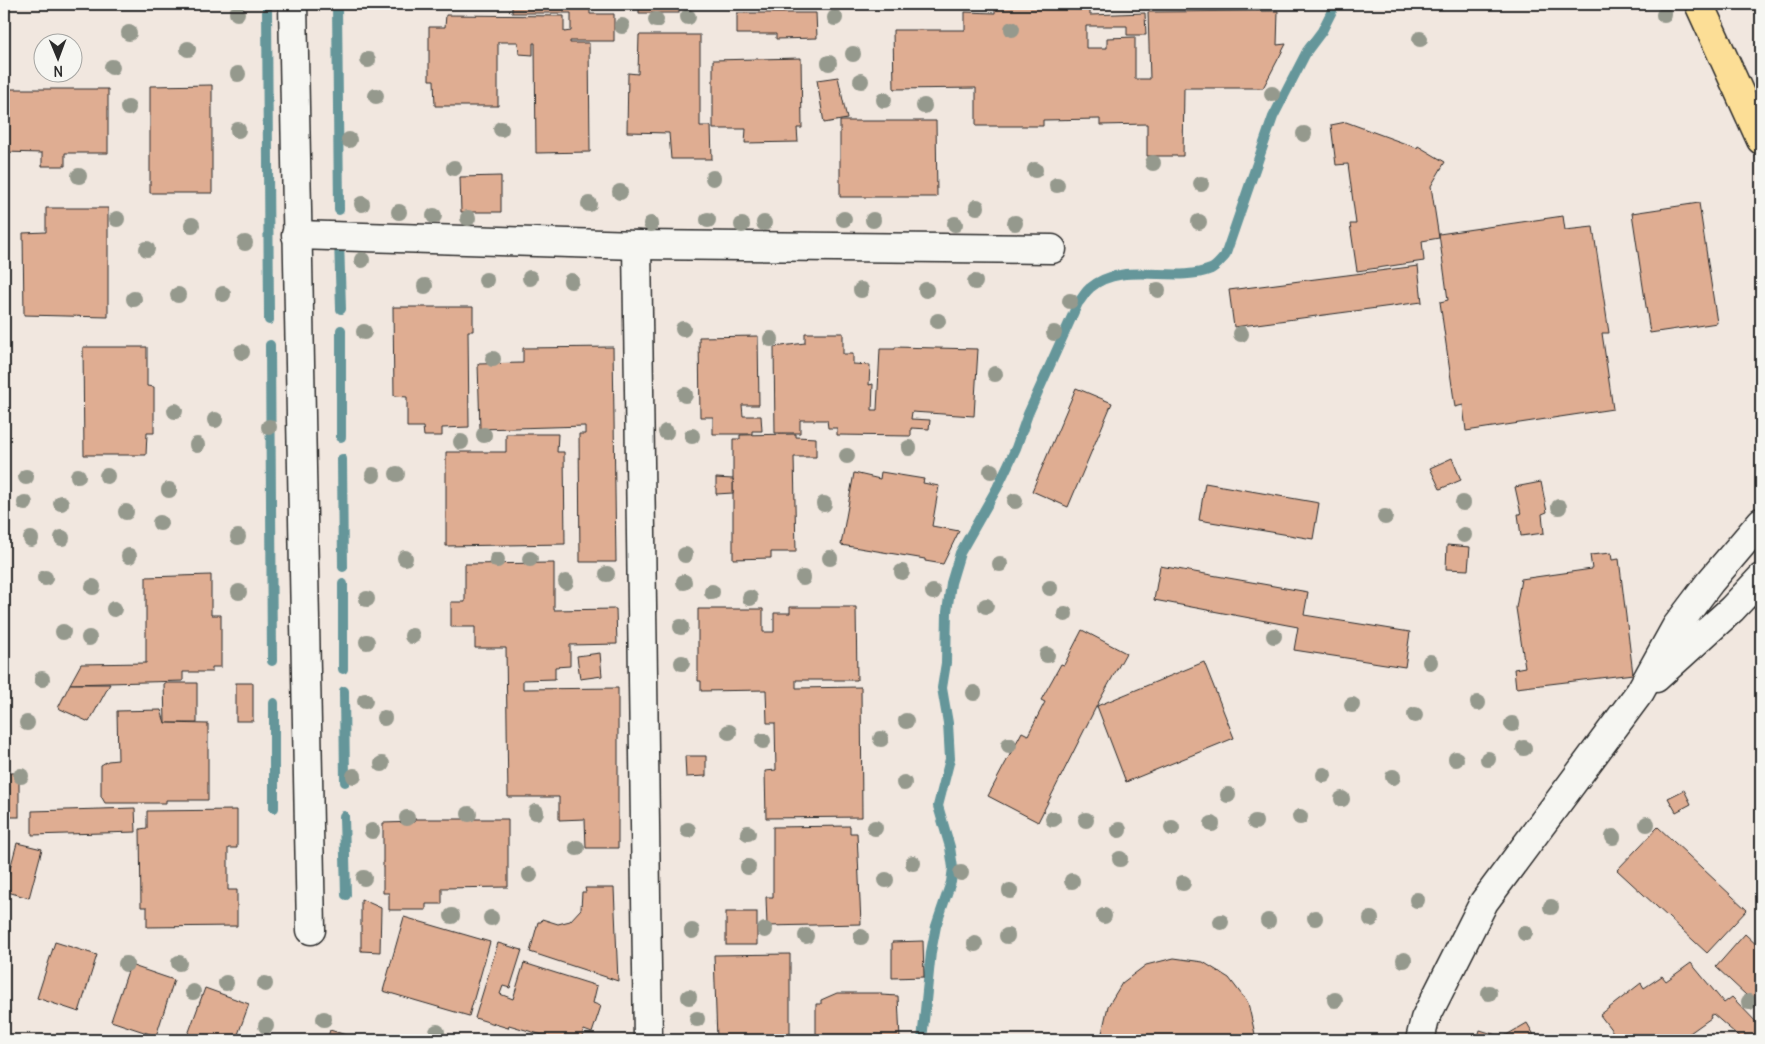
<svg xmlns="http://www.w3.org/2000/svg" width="1765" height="1044" viewBox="0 0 1765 1044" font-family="Delius,sans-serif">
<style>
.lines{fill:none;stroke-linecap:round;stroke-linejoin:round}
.stream{stroke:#65969a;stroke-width:10}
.building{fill:#dfad92;stroke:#2b2b2b}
.street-casing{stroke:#2b2b2b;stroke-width:31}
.secondary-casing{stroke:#2b2b2b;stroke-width:31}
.highway-casing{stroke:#2b2b2b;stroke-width:31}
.street{stroke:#f6f6f2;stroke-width:28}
.secondary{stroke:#f6f6f2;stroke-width:28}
.highway{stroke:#fcde96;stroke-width:28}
.tree{fill:#95998d}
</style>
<rect width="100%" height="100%" fill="#f1e7df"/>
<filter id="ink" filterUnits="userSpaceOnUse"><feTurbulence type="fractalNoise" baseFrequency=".02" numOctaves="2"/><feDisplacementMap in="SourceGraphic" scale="10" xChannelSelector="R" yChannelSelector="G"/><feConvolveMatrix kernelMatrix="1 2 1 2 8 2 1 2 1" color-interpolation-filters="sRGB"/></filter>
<g filter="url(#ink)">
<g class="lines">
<g class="stream">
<path d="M 267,4 L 269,320"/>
<path d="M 337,4 L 339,210"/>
<path d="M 339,238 L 341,309"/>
<path d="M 341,330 L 341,437"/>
<path d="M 270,345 L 272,661"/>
<path d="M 342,459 L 343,567"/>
<path d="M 343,584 L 343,669"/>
<path d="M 344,691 L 345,782"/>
<path d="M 274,703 L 274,808"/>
<path d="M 344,816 L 346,895"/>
<path d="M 922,1040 L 931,952 L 936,926 L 951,882 L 953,868 L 950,847 L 938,806 L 950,759 L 948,723 L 942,688 L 946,663 L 947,612 L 951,583 L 960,553 L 997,488 L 1016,448 L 1028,414 L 1078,303 C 1082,299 1085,292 1090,288 C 1122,260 1174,284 1211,269 C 1216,267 1221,260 1225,256 L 1273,117 L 1307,51 L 1322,31 L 1332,11 L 1333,4"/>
</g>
</g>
<g class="building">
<path d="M 82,4 L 189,4 L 189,8 L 82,9 Z"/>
<path d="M 512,4 L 590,4 L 590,14 L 614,14 L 614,41 L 570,41 L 570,43 L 589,43 L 590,152 L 536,153 L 535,43 L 533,43 L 533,55 L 519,54 L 518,42 L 498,42 L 498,106 L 435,106 L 434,80 L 429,80 L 429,27 L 445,27 L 446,15 L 564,16 L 564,32 L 571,31 L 571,13 L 512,13 Z"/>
<rect x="639" y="4" width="40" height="9"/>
<path d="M 995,4 L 1090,4 L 1090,15 L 1145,13 L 1146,35 L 1127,35 L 1127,26 L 1086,26 L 1086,48 L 1107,48 L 1107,38 L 1135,37 L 1135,79 L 1150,79 L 1148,12 L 1278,11 L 1277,45 L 1286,44 L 1263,88 L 1184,88 L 1183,156 L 1147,156 L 1147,124 L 1100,125 L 1100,119 L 1043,120 L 1043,126 L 976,126 L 976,88 L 894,89 L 893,30 L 965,30 L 965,12 L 995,13 Z"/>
<rect x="1227" y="4" width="34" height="5"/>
<path d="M 737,13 L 816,13 L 817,38 L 776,39 L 776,34 L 737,34 Z"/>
<path d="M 639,35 L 700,35 L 700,126 L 711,126 L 712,159 L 671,159 L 669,133 L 627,132 L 628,73 L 638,74 Z"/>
<path d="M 801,58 L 802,128 L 797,128 L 798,142 L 745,143 L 746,129 L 713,129 L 713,60 Z"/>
<path d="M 838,77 L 847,119 L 824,123 L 817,80 Z"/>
<path d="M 212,85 L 212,193 L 150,193 L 150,86 Z"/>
<path d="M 4,89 L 108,89 L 108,153 L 65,153 L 65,166 L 42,166 L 42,153 L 4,152 Z"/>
<path d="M 840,121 L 936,121 L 937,197 L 840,197 Z"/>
<path d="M 1346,122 L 1417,148 L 1418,146 L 1445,162 L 1431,186 L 1439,238 L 1422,241 L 1424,261 L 1357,271 L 1350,224 L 1356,224 L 1348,164 L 1336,165 L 1331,125 Z"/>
<path d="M 501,176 L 501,212 L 461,212 L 460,177 Z"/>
<path d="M 1699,203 L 1717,323 L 1650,333 L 1632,213 Z"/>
<path d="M 46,208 L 108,208 L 108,317 L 24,315 L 23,233 L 46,232 Z"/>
<path d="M 1563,216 L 1565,230 L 1593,227 L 1609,333 L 1602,333 L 1613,409 L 1466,431 L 1463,405 L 1455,407 L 1440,302 L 1448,300 L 1439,234 Z"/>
<path d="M 1418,266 L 1422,302 L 1234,327 L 1229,290 Z"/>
<path d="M 393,307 L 473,307 L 473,331 L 468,331 L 469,427 L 442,428 L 442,436 L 424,436 L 423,427 L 407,427 L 407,397 L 394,396 Z"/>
<path d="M 805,333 L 843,333 L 843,354 L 853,354 L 853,364 L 870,365 L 869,385 L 873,384 L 872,410 L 877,410 L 880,349 L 895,349 L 895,347 L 978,349 L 974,416 L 912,412 L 911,419 L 930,420 L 929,429 L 911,428 L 911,436 L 837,435 L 837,428 L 828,428 L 827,420 L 800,420 L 800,433 L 775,433 L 774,347 L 805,343 Z"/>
<path d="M 758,336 L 759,405 L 742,405 L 743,416 L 761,416 L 762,431 L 752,431 L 752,434 L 713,434 L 713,417 L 700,417 L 699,337 Z"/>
<path d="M 83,347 L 147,347 L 147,386 L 154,387 L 154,433 L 147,433 L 146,455 L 84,455 Z"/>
<path d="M 613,347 L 616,562 L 580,562 L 579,434 L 585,434 L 585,426 L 480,429 L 478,364 L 523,363 L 523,348 Z"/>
<path d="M 1076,388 L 1112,403 L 1068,507 L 1032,491 Z"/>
<path d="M 506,434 L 558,434 L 557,452 L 564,452 L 565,544 L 446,546 L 446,452 L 506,452 Z"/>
<path d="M 796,434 L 796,437 L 816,438 L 816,457 L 794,457 L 796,552 L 771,552 L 771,558 L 733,559 L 733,439 L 740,439 L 740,435 Z"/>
<path d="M 1452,458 L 1461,480 L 1440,489 L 1430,468 Z"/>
<path d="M 881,472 L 924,479 L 923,483 L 939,486 L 932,526 L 959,531 L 943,564 L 925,561 L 925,559 L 841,545 L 854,473 L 880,479 Z"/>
<path d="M 716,478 L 733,479 L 733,493 L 716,494 Z"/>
<path d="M 1541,482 L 1547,512 L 1542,514 L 1544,533 L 1521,536 L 1518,514 L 1521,514 L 1515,487 Z"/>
<path d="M 1205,483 L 1319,503 L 1313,539 L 1199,520 Z"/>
<path d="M 1447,545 L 1470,547 L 1468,570 L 1446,569 Z"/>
<path d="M 1611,553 L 1612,560 L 1619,559 L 1633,674 L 1516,688 L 1514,669 L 1525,667 L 1516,608 L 1521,579 L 1592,569 L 1590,555 Z"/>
<path d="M 554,563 L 554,610 L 616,609 L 617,644 L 570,645 L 570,666 L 555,667 L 555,679 L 523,680 L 523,689 L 618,688 L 618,848 L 586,848 L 585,819 L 559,820 L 559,797 L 508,797 L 506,648 L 475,648 L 475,627 L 451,627 L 451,602 L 465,602 L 465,564 Z"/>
<path d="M 1160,566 L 1308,592 L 1304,615 L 1410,632 L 1405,667 L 1294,650 L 1298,627 L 1154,600 Z"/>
<path d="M 211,575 L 211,615 L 221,615 L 221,667 L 212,667 L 212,672 L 183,672 L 183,681 L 70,684 L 81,664 L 146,663 L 146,577 Z"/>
<path d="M 790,607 L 856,607 L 857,680 L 796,680 L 796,688 L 861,687 L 862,817 L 766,818 L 765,771 L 776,770 L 775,723 L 767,723 L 766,690 L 701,691 L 701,681 L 698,681 L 698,609 L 763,609 L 763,632 L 774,632 L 774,613 L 790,613 Z"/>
<path d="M 1082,630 L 1126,653 L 1097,705 L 1038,822 L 988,796 L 1022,732 L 1028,735 L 1045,702 L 1041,700 L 1061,664 L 1064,665 Z"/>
<path d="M 600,653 L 602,676 L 580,679 L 577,656 Z"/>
<path d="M 1204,662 L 1234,738 L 1126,782 L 1097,706 Z"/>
<path d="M 164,683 L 197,683 L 197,723 L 165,723 Z"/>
<rect x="236" y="683" width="17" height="38"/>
<path d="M 70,684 L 110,684 L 89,722 L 58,708 Z"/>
<path d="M 161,710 L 165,723 L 208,724 L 208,800 L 166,800 L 166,803 L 105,803 L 101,796 L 101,765 L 108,761 L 118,760 L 117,711 Z"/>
<path d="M 685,756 L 706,756 L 706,776 L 686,777 Z"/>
<rect x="4" y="773" width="15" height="44"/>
<path d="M 1684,790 L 1691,804 L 1676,812 L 1668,798 Z"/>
<path d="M 135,808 L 136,832 L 32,835 L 32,811 Z"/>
<path d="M 237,810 L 237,848 L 228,848 L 228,890 L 237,890 L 237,926 L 147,927 L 147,907 L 141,907 L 140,829 L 147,828 L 147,811 Z"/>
<path d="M 415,819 L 508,819 L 508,887 L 442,888 L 442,904 L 426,904 L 426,910 L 389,910 L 389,893 L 383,893 L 383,823 L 415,822 Z"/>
<path d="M 850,826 L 850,833 L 857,833 L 861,924 L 767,926 L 766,897 L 773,897 L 773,827 Z"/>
<path d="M 1658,827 L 1747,910 L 1707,953 L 1617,870 Z"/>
<path d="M 17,843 L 42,849 L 29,898 L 4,891 Z"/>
<path d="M 585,888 L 614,888 L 618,981 L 530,952 L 538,922 L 541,922 L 542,919 L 558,924 L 570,921 L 581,909 L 582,892 L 586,892 Z"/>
<path d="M 361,899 L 381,908 L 380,952 L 361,951 Z"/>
<rect x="726" y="912" width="31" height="33"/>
<path d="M 404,917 L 490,942 L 469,1016 L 383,991 Z"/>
<path d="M 1745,934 L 1761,949 L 1761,1009 L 1716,967 Z"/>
<path d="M 923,941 L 924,977 L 892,978 L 892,942 Z"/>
<path d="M 55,942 L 97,955 L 79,1012 L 37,998 Z"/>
<path d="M 498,943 L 522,950 L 510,988 L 503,986 L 500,994 L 513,999 L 524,963 L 597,986 L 593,1003 L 601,1006 L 592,1033 L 584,1030 L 581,1040 L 559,1040 L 509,1025 L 508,1028 L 475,1018 Z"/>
<path d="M 790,954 L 790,1040 L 698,1040 L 717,1039 L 714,955 Z"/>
<path d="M 1174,958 L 1203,962 L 1229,978 L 1248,1003 L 1255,1034 L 1253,1040 L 1104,1040 L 1102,1033 L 1108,1006 L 1122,983 L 1146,965 Z"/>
<path d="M 1691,963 L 1724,1003 L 1732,997 L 1761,1027 L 1761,1040 L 1743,1040 L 1713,1014 L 1710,1016 L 1711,1018 L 1680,1040 L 1619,1040 L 1600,1015 L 1641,983 L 1644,988 L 1662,976 L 1666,981 Z"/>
<path d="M 130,965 L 174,980 L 156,1036 L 111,1021 Z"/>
<path d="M 205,988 L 249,1004 L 236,1040 L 186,1040 Z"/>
<path d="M 837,993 L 881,993 L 881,995 L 898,996 L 900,1040 L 816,1040 L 816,1004 L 821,1004 L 821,1000 Z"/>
<path d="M 1527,1023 L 1537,1040 L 1477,1040 L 1480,1030 L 1503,1037 Z"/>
<path d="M 330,1030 L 362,1040 L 327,1040 Z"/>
</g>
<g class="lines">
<g class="street-casing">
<g id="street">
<path d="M 293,4 L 311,930"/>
<path d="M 296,235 L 637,245 L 1052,249"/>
<path d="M 637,245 L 648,1040"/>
</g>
</g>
<g class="secondary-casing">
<g id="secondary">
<path d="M 1656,678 L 1732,609 L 1761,578"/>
<path d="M 1420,1040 L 1425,1019 L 1484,902 L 1640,692 L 1676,627 L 1710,582 L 1761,522"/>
</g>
</g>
<g class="highway-casing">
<path id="highway" d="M 1699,4 L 1761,140"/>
</g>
<use href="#street" class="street"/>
<use href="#secondary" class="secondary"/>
<use href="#highway" class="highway"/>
</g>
<g class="tree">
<circle cx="237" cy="13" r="8"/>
<circle cx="1664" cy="15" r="8"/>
<circle cx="688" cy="17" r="8"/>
<circle cx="835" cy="18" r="8"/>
<circle cx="656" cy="20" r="8"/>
<circle cx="622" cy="26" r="8"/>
<circle cx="1012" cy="29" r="8"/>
<circle cx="129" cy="33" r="8"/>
<circle cx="1420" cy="39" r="8"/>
<circle cx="188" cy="49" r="8"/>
<circle cx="853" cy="54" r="8"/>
<circle cx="368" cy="60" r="8"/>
<circle cx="829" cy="63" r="8"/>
<circle cx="112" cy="67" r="8"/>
<circle cx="238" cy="74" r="8"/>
<circle cx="861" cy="81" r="8"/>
<circle cx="1272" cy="94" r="8"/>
<circle cx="376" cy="96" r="8"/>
<circle cx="884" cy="100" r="8"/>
<circle cx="924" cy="106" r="8"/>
<circle cx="128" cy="108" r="8"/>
<circle cx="501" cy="129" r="8"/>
<circle cx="238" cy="130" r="8"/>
<circle cx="1304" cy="134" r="8"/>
<circle cx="349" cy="140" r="8"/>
<circle cx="1153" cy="163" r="8"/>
<circle cx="454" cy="168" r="8"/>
<circle cx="1035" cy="170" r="8"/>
<circle cx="79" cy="176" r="8"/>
<circle cx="713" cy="178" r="8"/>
<circle cx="1201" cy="184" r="8"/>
<circle cx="1057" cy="185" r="8"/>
<circle cx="620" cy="192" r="8"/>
<circle cx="362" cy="204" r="8"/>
<circle cx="589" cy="204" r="8"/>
<circle cx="977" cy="207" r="8"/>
<circle cx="399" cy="212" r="8"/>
<circle cx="434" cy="216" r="8"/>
<circle cx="468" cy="218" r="8"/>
<circle cx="117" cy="219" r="8"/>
<circle cx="844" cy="219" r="8"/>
<circle cx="708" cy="220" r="8"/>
<circle cx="873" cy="220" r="8"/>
<circle cx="1199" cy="222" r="8"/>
<circle cx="764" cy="223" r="8"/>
<circle cx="1015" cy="223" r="8"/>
<circle cx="651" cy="224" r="8"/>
<circle cx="955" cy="224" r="8"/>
<circle cx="192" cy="225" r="8"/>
<circle cx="742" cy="225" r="8"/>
<circle cx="245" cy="243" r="8"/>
<circle cx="147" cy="249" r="8"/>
<circle cx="362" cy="260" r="8"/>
<circle cx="530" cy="278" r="8"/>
<circle cx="486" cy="280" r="8"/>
<circle cx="571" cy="281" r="8"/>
<circle cx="975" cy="282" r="8"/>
<circle cx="425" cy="286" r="8"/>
<circle cx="861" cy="290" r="8"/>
<circle cx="926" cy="290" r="8"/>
<circle cx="1158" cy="290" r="8"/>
<circle cx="223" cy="294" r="8"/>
<circle cx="178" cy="295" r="8"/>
<circle cx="134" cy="299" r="8"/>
<circle cx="1070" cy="301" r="8"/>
<circle cx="938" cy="321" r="8"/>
<circle cx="683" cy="329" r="8"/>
<circle cx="364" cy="332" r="8"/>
<circle cx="1054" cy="333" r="8"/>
<circle cx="1241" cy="334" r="8"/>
<circle cx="771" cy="339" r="8"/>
<circle cx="242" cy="352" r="8"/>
<circle cx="493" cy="359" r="8"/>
<circle cx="995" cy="374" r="8"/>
<circle cx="685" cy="395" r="8"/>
<circle cx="175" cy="411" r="8"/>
<circle cx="215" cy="420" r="8"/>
<circle cx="269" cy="427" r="8"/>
<circle cx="666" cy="432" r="8"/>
<circle cx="484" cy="435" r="8"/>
<circle cx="692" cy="436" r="8"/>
<circle cx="461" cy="442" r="8"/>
<circle cx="197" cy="445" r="8"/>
<circle cx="909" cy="448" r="8"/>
<circle cx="847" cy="456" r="8"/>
<circle cx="991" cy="471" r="8"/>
<circle cx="397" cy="474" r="8"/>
<circle cx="373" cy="475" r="8"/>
<circle cx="78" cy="476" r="8"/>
<circle cx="107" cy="476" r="8"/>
<circle cx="26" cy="477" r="8"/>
<circle cx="169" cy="490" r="8"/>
<circle cx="1015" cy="501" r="8"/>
<circle cx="25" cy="503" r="8"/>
<circle cx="61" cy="503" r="8"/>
<circle cx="1463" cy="503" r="8"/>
<circle cx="824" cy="504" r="8"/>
<circle cx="1559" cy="507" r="8"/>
<circle cx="126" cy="512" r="8"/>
<circle cx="1385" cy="517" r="8"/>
<circle cx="160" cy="523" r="8"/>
<circle cx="1464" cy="535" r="8"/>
<circle cx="238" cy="537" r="8"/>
<circle cx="62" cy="538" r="8"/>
<circle cx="31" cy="539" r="8"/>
<circle cx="685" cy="555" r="8"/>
<circle cx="129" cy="556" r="8"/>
<circle cx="405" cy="558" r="8"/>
<circle cx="830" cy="558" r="8"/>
<circle cx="530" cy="559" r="8"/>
<circle cx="497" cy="560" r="8"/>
<circle cx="1000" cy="564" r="8"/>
<circle cx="902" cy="572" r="8"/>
<circle cx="607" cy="574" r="8"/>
<circle cx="45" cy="578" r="8"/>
<circle cx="803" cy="578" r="8"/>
<circle cx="566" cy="582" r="8"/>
<circle cx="684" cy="582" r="8"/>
<circle cx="93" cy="587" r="8"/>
<circle cx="1050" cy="588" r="8"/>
<circle cx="239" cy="592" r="8"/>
<circle cx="712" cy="592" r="8"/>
<circle cx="933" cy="592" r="8"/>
<circle cx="750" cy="598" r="8"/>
<circle cx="367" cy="599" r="8"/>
<circle cx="986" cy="606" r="8"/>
<circle cx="114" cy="609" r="8"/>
<circle cx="1065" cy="614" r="8"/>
<circle cx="681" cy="627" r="8"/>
<circle cx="63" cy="632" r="8"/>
<circle cx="412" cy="636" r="8"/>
<circle cx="1274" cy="636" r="8"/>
<circle cx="89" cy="638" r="8"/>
<circle cx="367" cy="642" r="8"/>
<circle cx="1047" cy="655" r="8"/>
<circle cx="1430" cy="662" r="8"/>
<circle cx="682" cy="663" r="8"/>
<circle cx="42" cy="679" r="8"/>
<circle cx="974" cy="693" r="8"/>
<circle cx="365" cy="701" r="8"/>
<circle cx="1478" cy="703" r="8"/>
<circle cx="1352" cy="705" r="8"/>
<circle cx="1415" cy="715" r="8"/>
<circle cx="384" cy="718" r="8"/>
<circle cx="906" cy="721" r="8"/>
<circle cx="27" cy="723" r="8"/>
<circle cx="1512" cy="724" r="8"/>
<circle cx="729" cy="732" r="8"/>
<circle cx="881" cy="739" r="8"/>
<circle cx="763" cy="741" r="8"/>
<circle cx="1009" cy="745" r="8"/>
<circle cx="1524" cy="748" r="8"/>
<circle cx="1456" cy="759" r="8"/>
<circle cx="1488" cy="759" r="8"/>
<circle cx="382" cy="764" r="8"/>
<circle cx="1324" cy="775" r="8"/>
<circle cx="21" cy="776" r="8"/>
<circle cx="354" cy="776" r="8"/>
<circle cx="1393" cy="777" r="8"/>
<circle cx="904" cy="783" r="8"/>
<circle cx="1228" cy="795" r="8"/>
<circle cx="1342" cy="799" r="8"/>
<circle cx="536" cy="812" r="8"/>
<circle cx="469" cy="814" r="8"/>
<circle cx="1300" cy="817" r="8"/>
<circle cx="407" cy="818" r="8"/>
<circle cx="1053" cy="819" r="8"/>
<circle cx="1086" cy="820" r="8"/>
<circle cx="1255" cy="822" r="8"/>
<circle cx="1212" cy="824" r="8"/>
<circle cx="1647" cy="824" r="8"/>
<circle cx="875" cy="828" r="8"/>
<circle cx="1172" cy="828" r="8"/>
<circle cx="688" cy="830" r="8"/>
<circle cx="1119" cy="830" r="8"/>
<circle cx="372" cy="831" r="8"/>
<circle cx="748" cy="833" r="8"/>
<circle cx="1613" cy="837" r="8"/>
<circle cx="577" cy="848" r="8"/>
<circle cx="1120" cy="859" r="8"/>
<circle cx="913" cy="863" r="8"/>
<circle cx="748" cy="867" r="8"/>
<circle cx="961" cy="873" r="8"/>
<circle cx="530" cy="875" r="8"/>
<circle cx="364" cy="878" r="8"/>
<circle cx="886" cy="880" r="8"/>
<circle cx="1072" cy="881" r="8"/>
<circle cx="1183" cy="883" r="8"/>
<circle cx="1010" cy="891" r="8"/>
<circle cx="1417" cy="900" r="8"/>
<circle cx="1551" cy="907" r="8"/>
<circle cx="452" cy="916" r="8"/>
<circle cx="1104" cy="916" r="8"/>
<circle cx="491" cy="918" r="8"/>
<circle cx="1315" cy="918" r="8"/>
<circle cx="1371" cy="919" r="8"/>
<circle cx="1268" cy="921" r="8"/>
<circle cx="1221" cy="922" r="8"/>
<circle cx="765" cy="930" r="8"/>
<circle cx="692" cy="931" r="8"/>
<circle cx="1525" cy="933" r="8"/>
<circle cx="806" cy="936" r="8"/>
<circle cx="1007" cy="936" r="8"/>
<circle cx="861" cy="937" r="8"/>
<circle cx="975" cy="944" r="8"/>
<circle cx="1404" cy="960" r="8"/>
<circle cx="179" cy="963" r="8"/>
<circle cx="126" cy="964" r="8"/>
<circle cx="226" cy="983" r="8"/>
<circle cx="265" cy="984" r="8"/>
<circle cx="193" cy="992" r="8"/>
<circle cx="1489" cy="993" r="8"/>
<circle cx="689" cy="997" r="8"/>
<circle cx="1335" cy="1000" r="8"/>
<circle cx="1749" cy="1002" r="8"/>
<circle cx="324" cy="1019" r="8"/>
<circle cx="697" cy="1019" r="8"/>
<circle cx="266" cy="1026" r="8"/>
<circle cx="437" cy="1032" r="8"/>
</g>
</g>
<rect width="1765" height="1044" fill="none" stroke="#f6f6f2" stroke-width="20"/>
<rect x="10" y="10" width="1745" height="1024" fill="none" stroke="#2b2b2b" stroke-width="2" filter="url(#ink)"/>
<g transform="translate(58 58) rotate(179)"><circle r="24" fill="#f6f6f2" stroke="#a5a5a2"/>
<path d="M0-4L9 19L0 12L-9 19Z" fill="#2b2b2b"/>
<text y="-8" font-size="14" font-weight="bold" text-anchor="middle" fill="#2b2b2b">N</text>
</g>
</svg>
